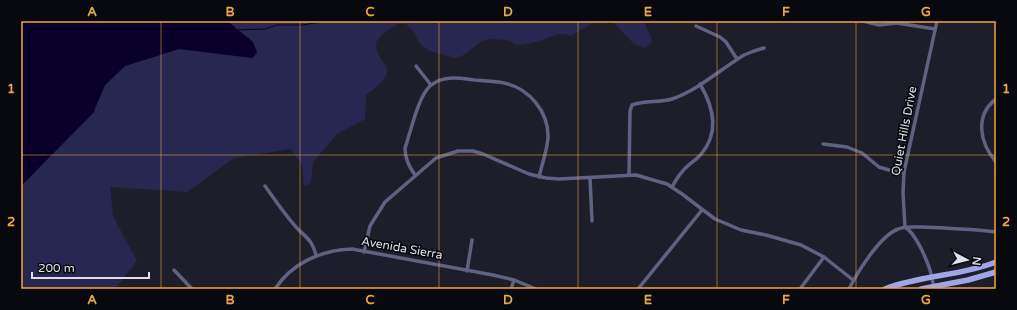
<svg xmlns="http://www.w3.org/2000/svg" width="1017" height="310" viewBox="0 0 1017 310" font-family="'Varela Round',sans-serif">
<style>
.green{fill:#282751}
.water{fill:#08002a}
.lines{fill:none;stroke-linecap:round;stroke-linejoin:round}
.stream{stroke:#08002a;stroke-width:1}
.minor{stroke:#606281;stroke-width:3.5}
.primary{stroke:#a2a5e5;stroke-width:5.5}
.grid{fill:none;stroke:#efa73e;stroke-width:1;stroke-opacity:0.55}
.labels{text-anchor:middle;dominant-baseline:central;stroke-width:3.5;stroke-linejoin:round;paint-order:stroke}
.street-label{font-size:12px;fill:#dfe0e9;stroke:#08090e}
.neatline{fill:none;stroke:#efa73e;stroke-width:1.5}
.grid-label{font-size:13px;text-anchor:middle;font-weight:bold;fill:#efa73e}
</style>
<rect width="100%" height="100%" fill="#1e1e2a"/>
<g class="green">
<path d="M 227,21 L 596,21 L 571,36 C 555,31 554,37 540,41 C 533,43 525,44 517,45 L 507,40 L 491,39 L 482,41 L 462,56 L 454,58 L 430,51 L 420,44 L 413,31 L 406,24 L 398,24 C 392,28 383,33 378,39 C 369,53 392,64 386,76 C 383,83 372,90 366,95 L 365,119 L 337,134 L 313,162 L 311,183 L 304,186 L 302,165 L 291,149 L 234,158 L 187,192 L 110,187 L 113,216 L 137,261 L 115,289 L 21,289 L 21,186 L 93,113 L 105,85 L 125,66 L 179,49 L 253,58 L 253,42 Z"/>
<path d="M 612,21 L 644,21 L 652,41 L 645,48 L 634,44 Z"/>
</g>
<path class="water" d="M 21,21 L 227,21 L 253,42 L 257,52 L 253,58 L 179,49 L 125,66 L 105,85 L 93,113 L 21,186 Z"/>
<g class="lines">
<path class="stream" d="M 238,30 L 265,29 L 277,25 L 303,25 L 326,21"/>
<g class="minor">
<path d="M 863,21 L 879,25 L 897,23 L 935,29"/>
<path d="M 696,26 L 720,37 L 726,42 L 737,59"/>
<path d="M 416,66 L 431,85"/>
<path d="M 996,99 C 974,116 980,143 996,162"/>
<path d="M 823,144 L 847,147 L 862,153 L 879,167 L 889,170 L 904,172"/>
<path d="M 415,175 C 409,166 405,159 405,148 C 411,131 418,97 430,86 C 443,75 458,78 474,80 C 484,81 494,81 504,83 C 529,88 549,112 548,138 C 547,151 542,164 539,177"/>
<path d="M 629,175 L 630,111 L 632,105 C 645,100 659,103 672,99 C 698,90 721,69 744,55 L 754,51 L 764,48"/>
<path d="M 590,178 L 592,221"/>
<path d="M 265,186 C 275,200 285,215 296,227 C 307,239 311,238 316,255"/>
<path d="M 672,187 C 675,182 678,176 682,172 C 688,164 697,160 702,153 C 720,131 713,106 700,84"/>
<path d="M 364,252 L 370,226 L 385,202 L 436,158 L 458,151 L 473,151 L 483,154 L 529,174 L 546,178 L 559,179 L 636,175 L 667,184 L 682,194 L 715,219 L 741,230 L 766,235 L 801,245 L 824,257 L 853,280"/>
<path d="M 174,270 L 192,289"/>
<path d="M 467,271 L 472,240"/>
<path d="M 935,288 C 932,283 932,276 930,270 C 926,258 916,234 905,227 L 903,193 L 904,172 L 937,21"/>
<path d="M 275,289 C 292,263 321,250 352,249 L 493,275 L 514,280 L 536,289"/>
<path d="M 511,289 L 514,280"/>
<path d="M 638,289 L 702,210"/>
<path d="M 800,289 L 824,257"/>
<path d="M 849,289 C 858,271 880,236 898,229 C 905,226 913,227 920,227 C 945,228 971,229 996,232"/>
</g>
<g class="primary">
<path d="M 885,289 C 921,275 961,276 996,262"/>
<path d="M 921,289 L 968,280 L 996,272"/>
</g>
</g>
<path class="grid" d="M 161,21 L 161,289M 300,21 L 300,289M 439,21 L 439,289M 578,21 L 578,289M 717,21 L 717,289M 856,21 L 856,289M 21,155 L 996,155"/>
<g class="labels">
<g class="street-label">
<text transform="translate(904 131) rotate(-79)">Quiet Hills Drive</text>
<text transform="translate(402 248) rotate(10)">Avenida Sierra</text>
</g>
</g>
<rect width="1017" height="310" fill="none" stroke="#08090e" stroke-width="44"/>
<g transform="translate(967 260) rotate(97)" stroke="#08090e" stroke-width="3" paint-order="stroke">
<path d="M0-3L7 15L0 10L-7 15Z" fill="#dfe0e9"/>
<text y="-6" font-size="11" font-weight="bold" text-anchor="middle" fill="#dfe0e9">N</text>
</g>
<path d="M32 272v6h117v-6" fill="none" stroke="#dfe0e9" stroke-width="2"/>
<text x="38" y="272" font-size="12" fill="#dfe0e9" stroke="#08090e" stroke-width="3" paint-order="stroke">200 m</text>
<rect x="22" y="22" width="973" height="266" class="neatline"/>
<g class="grid-label">
<text x="92" y="16">A</text>
<text x="230" y="16">B</text>
<text x="370" y="16">C</text>
<text x="508" y="16">D</text>
<text x="648" y="16">E</text>
<text x="786" y="16">F</text>
<text x="926" y="16">G</text>
<text x="11" y="93">1</text>
<text x="1006" y="93">1</text>
<text x="11" y="226">2</text>
<text x="1006" y="226">2</text>
<text x="92" y="304">A</text>
<text x="230" y="304">B</text>
<text x="370" y="304">C</text>
<text x="508" y="304">D</text>
<text x="648" y="304">E</text>
<text x="786" y="304">F</text>
<text x="926" y="304">G</text>
</g>
</svg>
